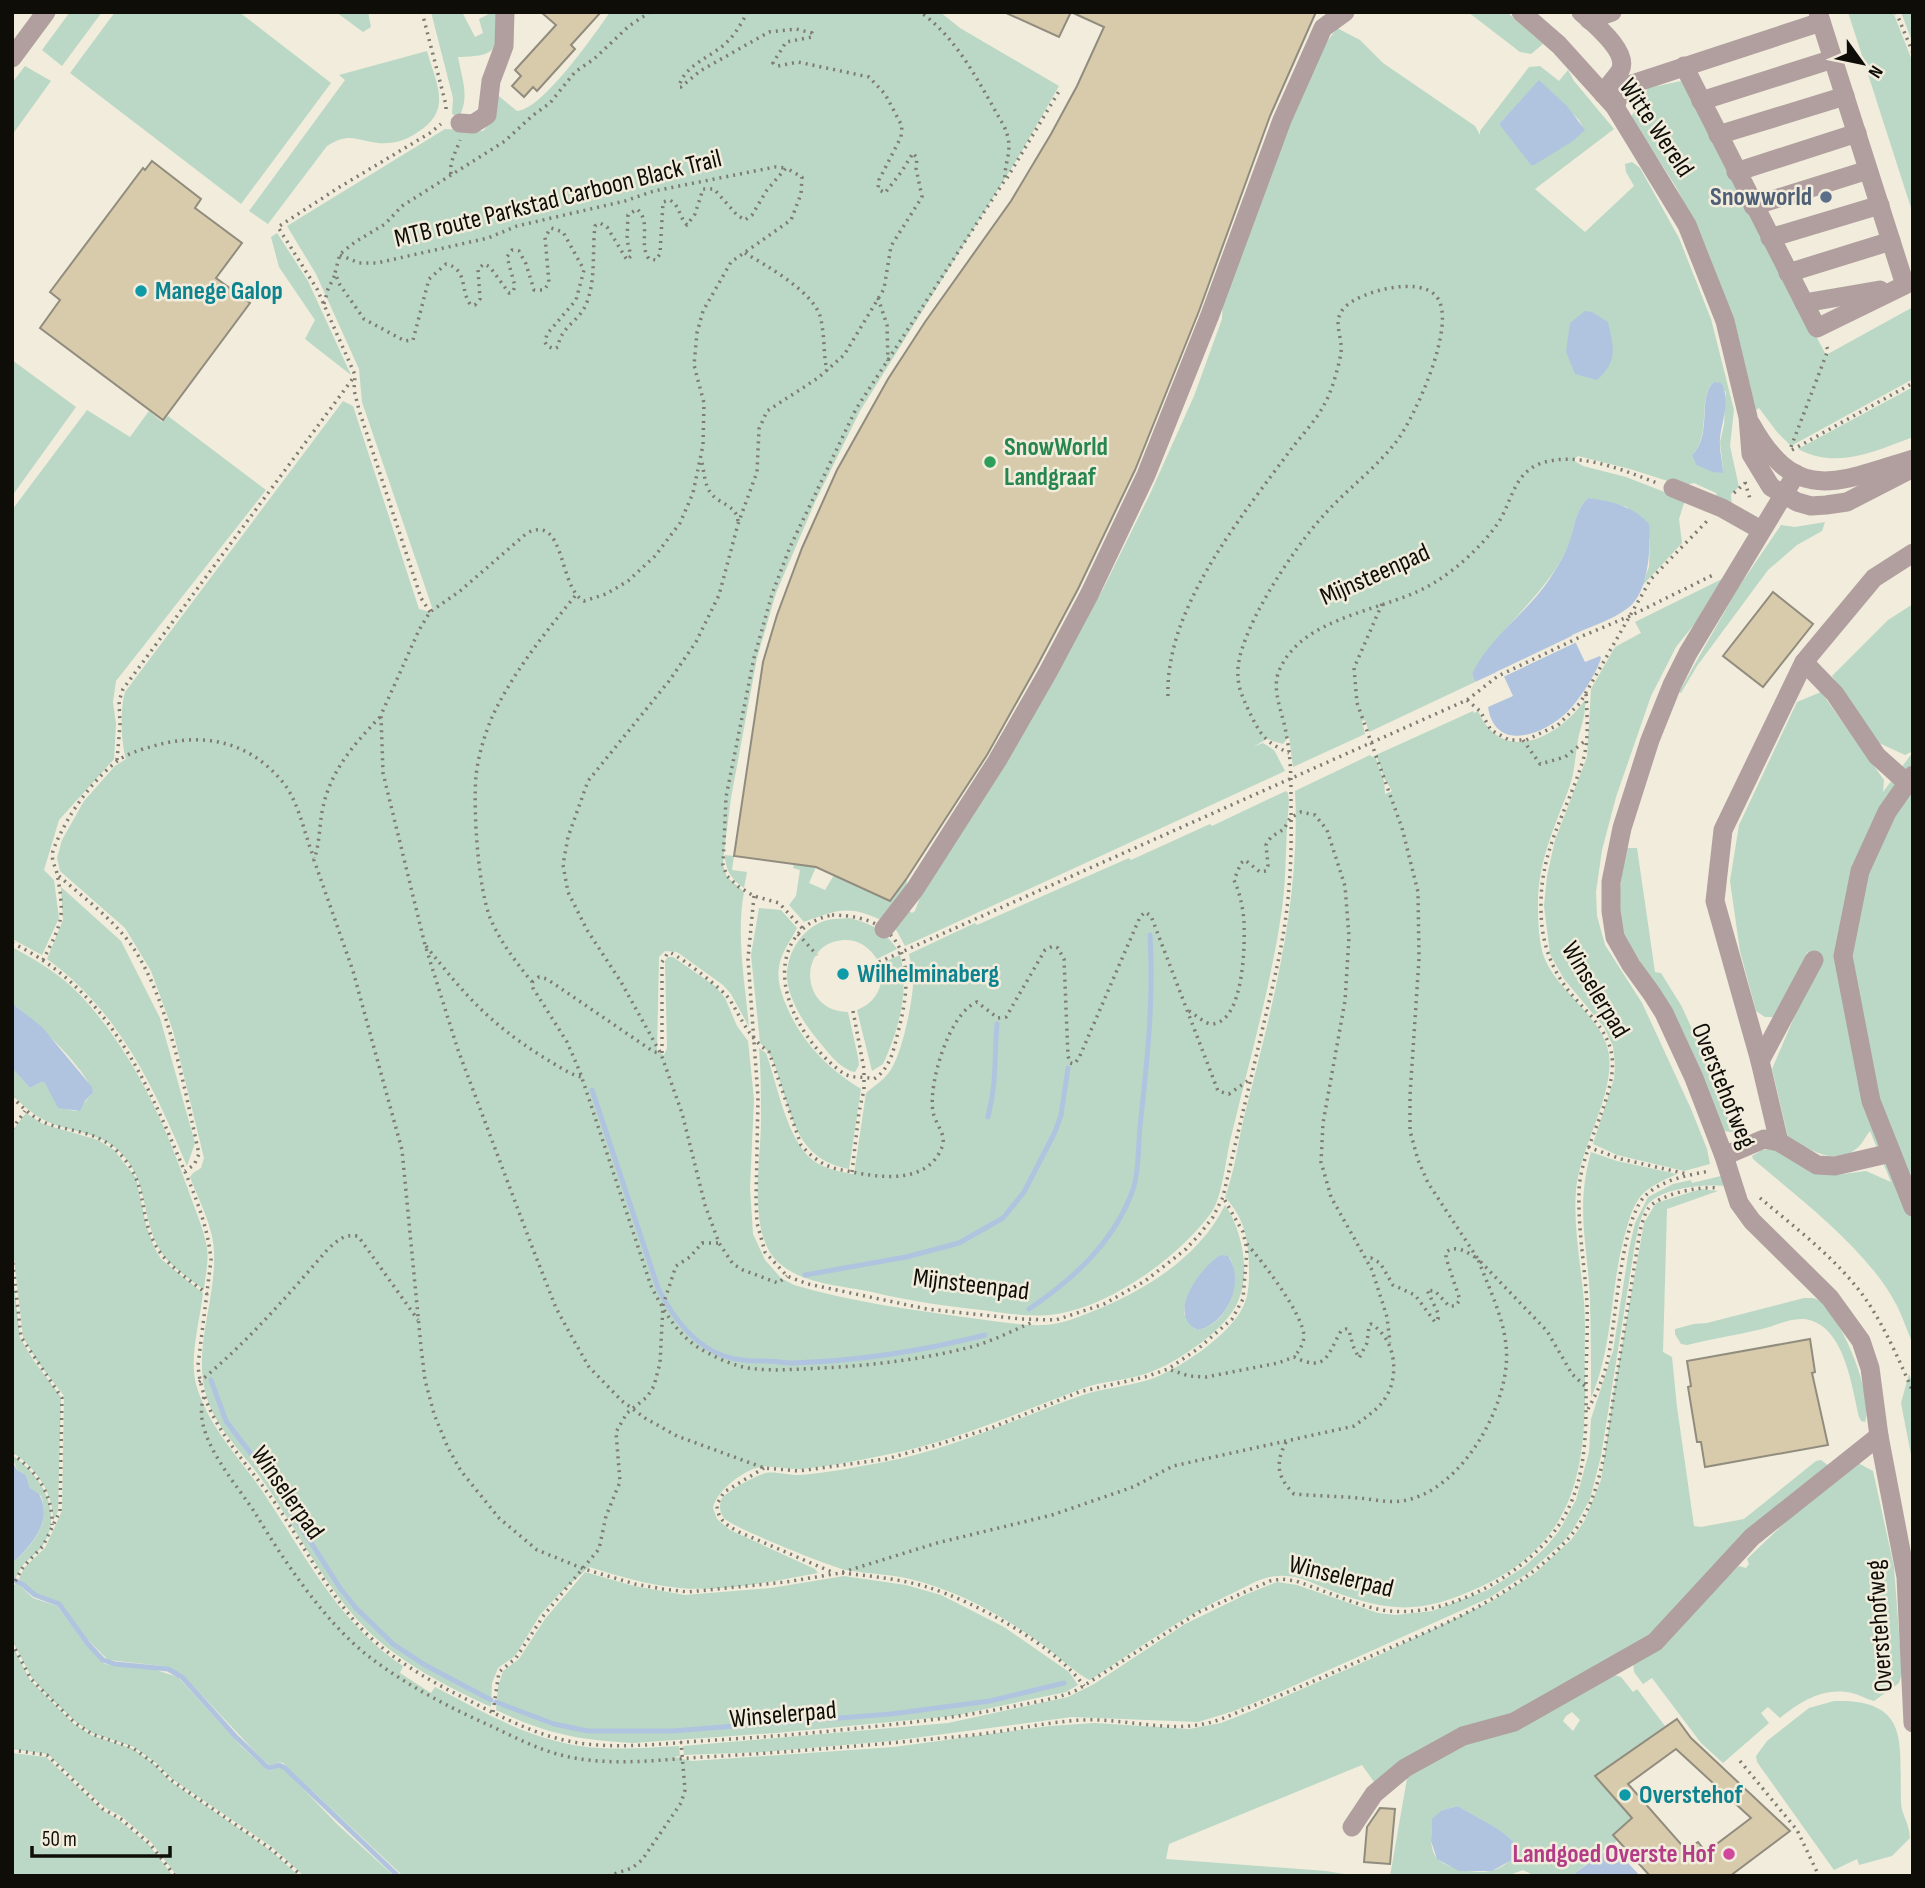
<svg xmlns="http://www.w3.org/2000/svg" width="1925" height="1888" viewBox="0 0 1925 1888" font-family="'Sofia Sans Condensed',sans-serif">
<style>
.green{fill:#bad8c5;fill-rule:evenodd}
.water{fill:#b0c4e0}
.pier{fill:#f1ecdc}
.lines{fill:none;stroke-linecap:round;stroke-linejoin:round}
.stream{stroke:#b0c4e0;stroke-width:5}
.building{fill:#d7cbab;stroke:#918c7e;stroke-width:2;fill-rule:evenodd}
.path{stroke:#7f7b71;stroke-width:3.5;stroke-dasharray:2 5;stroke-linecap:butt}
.minor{stroke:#b09f9e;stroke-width:19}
.service-dot{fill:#5c6f8a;stroke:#f1ecdc;stroke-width:2.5}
.culture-dot{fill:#0f9aa8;stroke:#f1ecdc;stroke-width:2.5}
.leisure-dot{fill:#2e9e5b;stroke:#f1ecdc;stroke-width:2.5}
.hotel-dot{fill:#d1479c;stroke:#f1ecdc;stroke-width:2.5}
.labels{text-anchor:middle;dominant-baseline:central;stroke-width:5;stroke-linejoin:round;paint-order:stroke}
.street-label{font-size:26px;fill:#0f0d08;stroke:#f1ecdc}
.service-label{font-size:26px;font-weight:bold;fill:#4e5e75;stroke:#f1ecdc;text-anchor:end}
.culture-label{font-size:26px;font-weight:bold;fill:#0d838f;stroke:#f1ecdc;text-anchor:start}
.leisure-label{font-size:26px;font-weight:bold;fill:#27864d;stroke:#f1ecdc;text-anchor:start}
.hotel-label{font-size:26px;font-weight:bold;fill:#b23c85;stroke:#f1ecdc;text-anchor:end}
</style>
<rect width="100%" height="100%" fill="#f1ecdc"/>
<g class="green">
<path d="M 70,12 L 102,12 L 62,66 L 42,50 Z"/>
<path d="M 115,12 L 239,12 L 331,83 L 241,204 L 70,73 Z"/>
<path d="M 336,12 L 368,12 L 371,27 L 363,32 Z"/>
<path d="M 431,12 L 462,12 L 475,37 L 483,33 L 479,19 L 493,12 L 500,12 C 496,51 499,56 458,57 C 462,79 470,97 459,117 L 452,114 L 453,98 Z"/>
<path d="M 610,12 L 940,12 L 960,28 L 1059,86 L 1019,156 L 860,411 L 815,502 L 776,593 L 757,658 L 731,798 L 724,852 L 723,865 L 727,877 L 744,892 C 736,936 745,983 749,1027 L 731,994 L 723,985 L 677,952 L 665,951 L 659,957 L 657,1051 L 664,1055 L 667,1048 L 665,961 L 668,957 L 673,957 L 715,986 L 725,998 L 737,1026 L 748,1041 L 754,1099 L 750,1188 L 753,1234 L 765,1260 L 781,1278 L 794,1285 C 852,1302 912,1310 971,1318 C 995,1321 1021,1326 1045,1325 C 1061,1324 1076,1318 1091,1312 C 1144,1291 1199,1258 1225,1205 C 1242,1230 1251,1272 1238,1301 C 1228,1328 1179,1361 1153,1371 C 1130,1381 1104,1380 1081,1389 C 1017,1413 953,1442 885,1455 C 857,1461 829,1466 801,1469 C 786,1470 767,1463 753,1469 C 738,1475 716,1492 713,1508 L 717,1519 L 730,1530 L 815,1569 L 818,1573 C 775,1581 722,1592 679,1588 C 648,1585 618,1576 589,1567 L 559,1594 L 540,1615 L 515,1656 L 498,1668 L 492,1683 L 491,1707 C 448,1687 404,1665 369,1632 C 326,1590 299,1532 265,1484 C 245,1454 213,1427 205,1391 C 194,1345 216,1299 214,1253 C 214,1228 199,1201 190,1177 L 193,1173 L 201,1168 L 204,1158 L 173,1031 L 151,971 L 125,928 L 60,871 L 57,858 L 62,840 L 84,801 L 115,766 L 126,759 C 121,743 120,708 125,692 L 343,401 L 353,406 L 419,609 L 434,613 L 362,402 L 359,369 L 316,274 L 287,226 L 445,129 L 483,131 L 492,120 L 495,93 L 517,111 C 542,110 595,34 610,12 ZM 1220,1255 L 1230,1258 C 1242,1285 1228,1324 1198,1330 L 1194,1328 L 1184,1314 C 1185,1292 1202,1268 1220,1255 Z"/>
<path d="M 1468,12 L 1507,12 L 1543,44 L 1531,54 L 1520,52 Z"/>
<path d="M 1848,12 L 1893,12 L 1913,63 L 1913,214 Z"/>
<path d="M 1901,12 L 1913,12 L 1913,44 Z"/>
<path d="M 1337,28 L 1360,40 L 1383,63 L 1475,126 L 1480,135 L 1480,131 L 1529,67 L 1540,66 L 1559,81 L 1568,70 L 1574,81 L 1614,129 L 1535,189 L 1585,232 L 1634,186 L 1626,172 L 1625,164 L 1632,162 L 1640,168 L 1679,238 L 1711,319 L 1734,410 L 1730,446 L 1739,487 L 1731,494 L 1732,509 L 1719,502 L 1716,493 L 1694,483 L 1686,485 L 1674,483 L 1630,469 L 1578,456 L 1573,460 L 1583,466 L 1626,477 L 1685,500 L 1679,519 L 1682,543 L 1642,586 L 1649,567 L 1650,539 L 1627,507 L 1588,498 C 1574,510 1574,536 1565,553 C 1551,580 1532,599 1512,622 C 1497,638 1485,657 1472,674 L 1475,682 L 1369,732 L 1365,720 L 1362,721 L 1365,734 L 1293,767 L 1289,736 L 1283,744 L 1267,739 L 1253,747 L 1263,743 L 1274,750 L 1285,771 L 905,946 L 897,931 L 891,927 L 908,910 L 912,913 L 915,911 L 924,886 L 1103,589 L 1150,494 L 1194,396 L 1222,319 L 1223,296 L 1316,57 ZM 1539,81 L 1579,120 L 1584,130 L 1499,124 ZM 1714,382 L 1726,392 L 1724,425 L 1720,442 L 1723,468 L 1721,473 L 1696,465 L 1692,455 C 1712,436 1697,394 1714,382 Z"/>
<path d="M 427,51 C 436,84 453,110 418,132 C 405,141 394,144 378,143 C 355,140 349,132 327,146 L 268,224 L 249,211 L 345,80 L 339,75 Z"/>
<path d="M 25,66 L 51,81 L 12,135 L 12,83 Z"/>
<path d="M 1681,81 L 1735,180 L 1826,355 L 1913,307 L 1913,379 L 1791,446 L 1777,432 L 1759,408 L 1756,410 L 1734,320 L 1706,247 L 1676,187 L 1631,117 L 1648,88 Z"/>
<path d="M 277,233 L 308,281 L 351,375 L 305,339 L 315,320 L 279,267 L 271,237 Z"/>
<path d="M 12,360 L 76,407 L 12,496 Z"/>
<path d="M 1913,387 L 1913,437 C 1875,451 1838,470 1798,449 Z"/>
<path d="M 87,410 L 130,437 L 149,411 L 162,422 L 168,416 L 266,490 L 116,681 L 113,702 L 116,724 L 114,759 L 59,820 L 44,870 L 54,880 L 59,918 L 42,955 L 12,939 L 12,510 Z"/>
<path d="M 1825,522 L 1822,531 L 1797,545 L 1768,570 L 1697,666 L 1681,693 L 1679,692 L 1738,588 L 1781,525 L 1795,527 Z"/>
<path d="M 1722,579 L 1696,622 L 1676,647 L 1651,696 L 1616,797 L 1602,850 L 1596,892 L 1597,916 L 1605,945 L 1642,1003 L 1656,1033 L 1691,1109 L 1707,1149 L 1710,1164 L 1684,1171 L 1617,1155 L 1593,1144 L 1614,1079 L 1615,1066 L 1613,1046 L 1604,1027 L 1564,979 L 1550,954 L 1544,906 L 1547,876 L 1555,840 L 1587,757 L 1591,689 L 1615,647 L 1641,633 L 1635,622 Z"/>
<path d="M 1913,604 L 1913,751 L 1905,755 L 1877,742 L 1832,676 L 1888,620 Z"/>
<path d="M 1821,692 L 1884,780 L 1883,792 L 1913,752 L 1913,1173 L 1910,1172 L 1913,1179 L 1913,1344 C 1907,1331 1903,1317 1896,1304 C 1867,1249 1800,1199 1753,1159 L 1752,1156 L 1762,1150 L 1775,1148 L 1836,1175 L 1866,1171 L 1891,1182 L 1870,1131 C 1865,1137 1862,1145 1856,1149 C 1834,1167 1807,1148 1788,1137 L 1772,1069 L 1811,978 L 1808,951 L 1777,1011 L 1773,1017 L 1765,1017 L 1756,1011 L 1740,951 L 1730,881 L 1739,825 L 1797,702 Z"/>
<path d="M 1585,700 C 1586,717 1581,724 1578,740 C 1575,756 1575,772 1569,788 C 1554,829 1537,863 1538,908 C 1538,923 1539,943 1544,957 C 1558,993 1603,1016 1609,1055 C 1614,1096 1580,1147 1576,1190 C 1573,1227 1581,1265 1584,1302 C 1586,1327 1584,1353 1585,1378 C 1586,1473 1574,1543 1480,1587 C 1422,1614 1391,1613 1332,1591 C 1316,1585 1297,1574 1279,1576 C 1265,1576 1251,1584 1239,1590 C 1186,1614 1139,1648 1090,1680 C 1080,1677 1051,1650 1039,1642 C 1000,1614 956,1590 910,1579 C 889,1574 868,1574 846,1570 C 831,1567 731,1527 724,1518 C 719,1512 719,1505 722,1498 C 733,1488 749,1479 763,1474 C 772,1470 789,1476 800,1475 C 828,1473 856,1467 884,1462 C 952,1449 1015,1419 1080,1396 C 1102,1388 1126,1387 1148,1380 C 1177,1371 1230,1335 1243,1307 C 1249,1295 1249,1282 1249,1270 C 1249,1241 1245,1219 1225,1197 C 1235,1171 1238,1141 1245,1113 C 1272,1009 1301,900 1295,791 L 1370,755 L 1372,757 L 1375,756 L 1384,781 L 1385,794 L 1392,791 L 1384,778 L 1376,755 L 1473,711 L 1474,713 L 1478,711 C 1503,767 1559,737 1585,700 Z"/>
<path d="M 1286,791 L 1288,793 L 1289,803 C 1285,838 1287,874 1282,909 C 1271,985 1250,1058 1232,1133 C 1226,1154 1223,1197 1211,1213 C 1178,1258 1106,1310 1049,1315 C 1027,1317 1004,1313 982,1310 C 945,1306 909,1301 872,1292 C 839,1285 797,1284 774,1258 C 748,1227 761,1158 761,1121 C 761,1096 761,1072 759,1048 L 766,1053 C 777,1083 787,1142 814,1161 C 825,1169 840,1172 854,1174 L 866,1093 C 874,1086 883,1081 890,1071 C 902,1053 911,1009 913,986 C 914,975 911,965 909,954 L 975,923 L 977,925 L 1129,858 L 1131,860 L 1210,824 L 1212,826 Z"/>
<path d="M 1625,848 L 1637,848 L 1655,972 L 1661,973 L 1682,1007 L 1712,1073 L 1729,1121 L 1739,1133 L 1723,1131 L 1648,974 L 1624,935 L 1618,905 Z"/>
<path d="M 725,855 L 734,856 L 732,870 L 747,872 L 744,888 C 732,880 725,870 725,855 Z"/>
<path d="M 794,864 L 816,867 L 809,883 L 825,890 L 834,875 L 891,901 L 907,878 L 906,896 L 883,921 C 849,904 836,910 804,922 L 789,905 L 796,896 L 800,870 L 793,868 Z"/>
<path d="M 61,887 L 121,941 L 160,1018 L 195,1143 L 187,1166 C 154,1087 118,1010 47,959 L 63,920 Z"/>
<path d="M 759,908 L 781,910 L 797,928 C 791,941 781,952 779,967 C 777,978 780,989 784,1000 C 799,1039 825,1067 861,1089 L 849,1169 C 800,1160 793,1122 780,1081 C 775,1065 772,1054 760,1043 L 751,955 Z"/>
<path d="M 849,918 C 871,923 885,931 897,949 L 877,959 C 869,947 859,940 845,940 C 798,941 798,1011 848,1012 L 858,1057 L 859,1065 L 855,1072 C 842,1070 830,1055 822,1045 C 807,1028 789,1002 787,978 C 786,953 803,926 828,920 C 835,918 842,919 849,918 Z"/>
<path d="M 12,947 C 37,961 62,975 81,996 C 133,1052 164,1121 189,1192 C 195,1210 204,1229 207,1248 C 209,1261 205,1277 204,1290 C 190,1279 169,1266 160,1250 C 140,1216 150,1183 120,1152 C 99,1131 72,1133 46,1121 C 33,1115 23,1105 12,1095 L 12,1068 L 30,1088 L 41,1082 L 45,1083 C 57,1101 52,1108 77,1111 L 93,1093 C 86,1068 34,1020 12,1003 Z"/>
<path d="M 900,955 C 910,990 898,1032 883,1064 L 872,1071 L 857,1010 C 877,1002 885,985 880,964 Z"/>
<path d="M 26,1113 L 43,1124 L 98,1140 L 114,1150 L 136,1178 L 146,1225 L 154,1247 L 161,1259 L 203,1293 C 200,1321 189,1356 196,1384 C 208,1427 239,1457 263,1492 C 305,1555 339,1624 403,1666 L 400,1673 L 431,1693 L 435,1687 C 474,1707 516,1732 560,1742 C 599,1752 639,1748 679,1746 L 680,1756 L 674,1757 L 692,1761 L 894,1747 L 1050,1726 L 1095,1723 L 1189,1729 L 1221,1723 L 1254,1710 L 1375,1657 L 1492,1601 L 1534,1574 L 1571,1540 L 1584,1522 L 1601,1480 L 1614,1390 L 1644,1223 L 1656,1203 L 1701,1189 L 1718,1191 L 1667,1209 L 1663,1352 L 1672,1357 L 1677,1407 L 1694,1526 L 1701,1527 L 1744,1519 L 1816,1461 L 1821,1460 L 1829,1466 L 1653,1639 L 1377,1786 L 1362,1765 L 1169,1844 L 1166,1859 L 1326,1871 L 1357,1876 L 403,1876 L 283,1763 L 279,1762 L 271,1766 L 262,1759 L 182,1674 L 163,1666 L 108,1660 L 86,1638 L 61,1605 L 38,1596 L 19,1579 L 24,1568 L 45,1548 L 62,1511 L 64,1396 L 37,1361 L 23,1337 L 12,1241 L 12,1131 Z"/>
<path d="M 1591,1152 L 1617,1161 L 1677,1174 C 1664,1180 1649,1186 1640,1197 C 1631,1209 1628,1224 1624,1238 C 1610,1290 1613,1348 1591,1398 C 1591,1366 1591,1333 1590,1301 C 1588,1245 1575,1209 1591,1152 Z"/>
<path d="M 1721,1176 L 1724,1186 C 1703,1184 1658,1188 1646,1207 C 1639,1220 1637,1235 1634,1250 L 1601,1456 L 1590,1499 L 1574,1528 L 1563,1542 L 1528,1573 L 1489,1598 L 1282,1691 L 1234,1711 L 1198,1722 L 1072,1717 L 891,1741 L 763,1752 L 684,1755 L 683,1746 L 948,1723 L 1068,1697 L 1094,1684 L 1185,1624 L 1247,1594 L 1277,1582 L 1297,1585 L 1378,1613 L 1396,1615 L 1432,1611 L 1488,1590 L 1524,1567 L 1545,1548 L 1559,1531 L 1576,1500 L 1589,1452 L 1591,1419 L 1613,1351 L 1629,1249 L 1635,1223 L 1648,1197 L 1673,1184 L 1691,1180 L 1692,1183 Z"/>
<path d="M 12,1268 L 20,1338 L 34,1361 L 61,1397 L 58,1511 L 53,1521 C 54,1493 36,1468 12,1452 Z"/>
<path d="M 1804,1298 C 1810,1298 1815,1297 1820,1301 C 1842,1319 1874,1395 1865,1422 L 1861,1421 L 1859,1417 C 1852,1387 1844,1323 1804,1319 C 1788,1318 1776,1326 1762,1329 C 1737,1335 1711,1339 1687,1345 L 1681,1344 L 1675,1334 L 1675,1329 L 1694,1324 L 1707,1323 Z"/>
<path d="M 1909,1374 L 1913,1384 L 1913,1465 L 1901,1403 Z"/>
<path d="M 12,1455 C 41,1475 64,1512 43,1545 C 38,1553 29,1558 23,1565 C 19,1570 16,1578 12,1584 L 12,1563 C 32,1547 51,1523 41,1496 L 30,1488 L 26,1475 L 17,1470 Z"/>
<path d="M 1858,1463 L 1873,1471 L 1894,1567 L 1902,1674 L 1899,1683 L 1874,1701 C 1866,1699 1860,1695 1852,1693 C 1824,1687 1801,1701 1780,1718 L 1768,1707 L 1761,1713 L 1769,1723 L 1723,1763 L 1701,1743 L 1652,1678 L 1643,1684 L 1634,1672 L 1633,1663 L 1739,1566 L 1746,1568 L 1749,1564 L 1747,1559 L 1801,1507 Z"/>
<path d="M 585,1572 L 634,1586 L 685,1595 L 771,1588 L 844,1576 L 906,1585 L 941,1595 L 1004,1627 L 1069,1672 L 1078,1685 L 1066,1692 L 953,1716 L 776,1733 L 633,1743 C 578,1740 546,1734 496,1710 L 498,1687 L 503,1671 L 519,1659 L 545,1619 Z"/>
<path d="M 16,1582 L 33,1598 L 57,1606 L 84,1642 L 105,1664 L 156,1670 L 178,1677 L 241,1746 L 266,1769 L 270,1771 L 278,1767 L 283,1768 L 338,1825 L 394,1876 L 304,1876 L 272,1847 L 172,1779 L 156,1763 L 134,1747 L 92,1733 L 76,1722 L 47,1695 L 32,1678 L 12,1640 L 12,1590 Z"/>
<path d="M 12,1645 L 30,1680 L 74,1724 L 91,1735 L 133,1749 L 154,1764 L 170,1781 L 270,1850 L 299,1876 L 177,1876 L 151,1842 L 121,1816 L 104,1807 L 48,1754 L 12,1749 Z"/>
<path d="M 1614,1675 L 1621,1677 L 1633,1692 L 1637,1689 L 1665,1726 L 1595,1776 L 1632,1818 L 1618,1840 L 1571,1876 L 1535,1876 L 1523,1870 L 1507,1876 L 1390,1876 L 1408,1773 L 1465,1741 ZM 1572,1712 L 1580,1720 L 1573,1731 L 1563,1721 L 1566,1716 ZM 1458,1806 C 1478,1820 1505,1828 1520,1850 C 1516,1857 1502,1868 1494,1870 C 1480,1875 1445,1869 1436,1857 C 1429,1847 1431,1830 1433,1819 L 1442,1810 Z"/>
<path d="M 1834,1701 C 1912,1699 1899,1744 1901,1802 C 1902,1817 1909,1821 1910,1838 L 1892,1856 L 1859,1865 L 1857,1859 L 1834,1870 L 1757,1762 L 1756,1756 L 1767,1741 L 1809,1708 Z"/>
<path d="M 12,1753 L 46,1757 L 102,1810 L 119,1820 L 149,1845 L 173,1876 L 12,1876 Z"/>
</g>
<g class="water">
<path d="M 1539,80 L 1567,106 L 1585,130 L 1573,141 L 1534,165 L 1531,165 L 1499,124 Z"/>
<path d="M 1585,311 L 1592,312 L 1608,322 C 1614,347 1618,362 1597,380 L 1575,374 L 1566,352 L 1570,323 Z"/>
<path d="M 1714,382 L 1721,383 C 1733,403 1719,424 1720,445 C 1720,454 1723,464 1723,473 L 1713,472 L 1696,465 L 1692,455 C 1713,436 1697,395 1714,382 Z"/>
<path d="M 1588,498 C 1611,501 1633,506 1649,524 C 1651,547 1649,593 1628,608 C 1612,620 1590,627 1572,635 L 1585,662 L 1600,656 L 1601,658 C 1597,673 1577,704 1565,714 C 1541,736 1495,752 1488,707 L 1513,696 L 1501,670 L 1475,682 L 1472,674 C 1491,634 1532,610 1554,572 C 1559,564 1564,556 1567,548 C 1574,532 1575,509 1588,498 Z"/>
<path d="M 12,1003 L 42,1027 L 92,1087 L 93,1093 L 85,1101 L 80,1111 L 58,1108 L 45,1083 L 41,1082 L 30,1088 L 12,1068 Z"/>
<path d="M 1220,1255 L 1228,1256 C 1246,1281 1227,1324 1198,1330 C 1165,1315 1200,1268 1220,1255 Z"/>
<path d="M 12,1461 L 17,1470 L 26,1475 L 30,1488 L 39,1494 C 54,1520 31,1547 12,1563 Z"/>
<path d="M 1458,1806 C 1479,1820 1505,1828 1520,1850 L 1517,1857 L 1492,1871 L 1459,1871 L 1437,1859 L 1431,1841 L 1432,1819 L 1442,1810 Z"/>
<path d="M 1608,1849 L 1620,1854 L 1640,1876 L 1571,1876 Z"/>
</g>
<path class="pier" d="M 1578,633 L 1579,641 L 1501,678 L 1496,672 Z"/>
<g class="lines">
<g class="stream">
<path d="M 592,1090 L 658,1288 C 672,1316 693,1345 724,1356 C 738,1361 752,1361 766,1361 C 775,1361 784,1363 793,1363 C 858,1361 922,1351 985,1335"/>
<path d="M 988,1117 C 997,1081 994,1059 997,1024"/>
<path d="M 805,1275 L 906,1257 L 959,1243 L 1003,1218 L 1024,1192 L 1055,1132 L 1061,1115 L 1068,1068"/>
<path d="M 1029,1309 C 1072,1280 1111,1245 1131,1195 C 1139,1175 1138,1149 1140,1127 C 1147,1063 1154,999 1150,935"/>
<path d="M 211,1380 L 226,1421 L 271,1480 L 340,1588 L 356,1608 L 393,1644 L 425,1665 L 491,1700"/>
<path d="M 12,1579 L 22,1584 L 35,1595 L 59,1604 L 88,1644 L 103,1660 L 115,1664 L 168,1669 L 182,1677 L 235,1736 L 266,1766 L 270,1768 L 279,1765 L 285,1768 L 398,1876"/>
<path d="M 496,1702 L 554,1724 L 588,1731 L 672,1731 L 891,1714 L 990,1701 L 1064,1683"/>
</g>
</g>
<g class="building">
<path d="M 541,12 L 601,12 L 571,45 L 575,49 L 537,91 L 533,87 L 524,97 L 512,86 L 521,76 L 515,70 L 556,25 Z"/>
<path d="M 1004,12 L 1071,12 L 1059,37 Z"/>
<path d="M 1071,12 L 1316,12 L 1270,116 L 1199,311 L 1135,470 L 1078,589 L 1037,666 L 987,755 L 907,878 L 890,901 L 816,867 L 734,856 L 763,662 L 777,615 L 802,548 L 837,470 L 888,379 L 925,322 L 1011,201 L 1051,134 L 1077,86 L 1104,27 Z"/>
<path d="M 152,161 L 201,199 L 195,208 L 242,243 L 216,278 L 250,303 L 163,420 L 40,328 L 60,300 L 50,292 L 143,168 L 145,170 Z"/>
<path d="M 1773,592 L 1813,624 L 1763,687 L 1723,656 Z"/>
<path d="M 1810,1339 L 1815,1372 L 1812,1373 L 1828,1445 L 1705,1467 L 1701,1442 L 1697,1442 L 1688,1387 L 1691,1386 L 1687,1361 Z"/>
<path d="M 1677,1719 L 1691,1738 L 1790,1831 L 1730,1876 L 1650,1876 L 1613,1835 L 1632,1818 L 1595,1776 ZM 1676,1749 L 1751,1818 L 1706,1852 L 1698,1842 L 1686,1850 L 1628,1784 Z"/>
<path d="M 1380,1808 L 1395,1809 L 1390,1864 L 1364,1862 L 1367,1827 Z"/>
</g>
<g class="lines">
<g class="path">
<path d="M 422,12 L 446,105 L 446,111"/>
<path d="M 650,12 L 629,26 L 594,59 L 575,72 L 550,103 L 532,116 L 505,141 L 402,206 L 385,224 L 355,242 L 340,254 L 335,273 L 340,285 L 364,319 L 405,341 L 413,340 L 429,279 L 446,264 C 468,269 460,290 470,304 L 475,305 L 480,299 L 478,269 L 484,264 L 490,267 L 509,293 L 513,292 L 515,286 L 507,257 L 512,250 L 519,251 L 526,264 L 534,290 L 544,290 L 549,283 L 545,237 L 551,228 L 563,232 L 584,270 L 576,300 L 547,334 L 545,342 L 547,346 L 554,349 L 558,347 C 561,325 580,322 587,302 C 596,278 592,251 595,226 L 600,223 L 607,227 L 627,260 L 631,256 L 627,240 L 628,215 L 637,209 C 652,222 638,244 649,259 L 656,260 L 660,254 L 663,202 L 670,200 C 680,206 679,217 687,225 L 695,214 L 703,189 L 714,189 L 737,215 L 745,220 L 752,215 L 767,190 L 786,168 L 802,177 L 801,194 L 791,220 L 731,262 L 703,311 L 697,333 L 694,365 L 704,403 L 703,445 L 693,493 L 680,523 L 655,556 L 628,581 L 606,594 L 584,601 C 558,588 566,513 527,533 L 460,591 L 430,612 L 419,630 L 381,715 L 383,773 L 425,945 L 458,1050 L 531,1244 L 556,1308 L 573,1339 L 589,1367 L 622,1401 L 645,1418 L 677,1436 L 764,1468 L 799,1471 L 886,1459 L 936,1445 L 991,1428 L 1079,1392 L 1145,1377 L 1168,1369 L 1199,1348 L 1232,1319 L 1243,1299 L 1247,1250 L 1243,1232 L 1223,1197"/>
<path d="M 748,12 C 742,22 736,33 728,41 C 713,57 684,64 679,87 L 681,87 L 700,71 L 769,32 L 796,29 L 812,33 L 812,37 L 786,42 L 773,63 L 778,66 L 798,62 L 869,77 L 885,94 L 902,126 L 901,137 L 879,180 L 878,189 L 885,193 L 902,171 L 913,153 L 917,158 L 916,168 L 922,197 L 891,246 L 884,289 L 844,355 L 818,378 L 767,411 L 759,429 L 757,472 L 738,524 L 719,595 L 696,642 L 669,681 L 588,781 L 568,837 L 563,865 L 568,892 L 587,930 L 621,982 L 661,1054 L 682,1113 L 705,1205 L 719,1243 L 733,1264 L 743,1270 L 778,1283 L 787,1276"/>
<path d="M 1896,12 L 1913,53"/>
<path d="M 451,174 C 449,162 456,152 460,140"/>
<path d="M 1007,178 L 1061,88"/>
<path d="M 745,253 C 767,266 812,291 820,316 C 825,334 823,353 827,371"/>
<path d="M 340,255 L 359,263 L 377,263 L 488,238 L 517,226 L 625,201 L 654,191 L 775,167 L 786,168"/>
<path d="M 878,298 L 887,325 L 888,361"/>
<path d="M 324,304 L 328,289 L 336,273"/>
<path d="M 1791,447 L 1828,350 L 1825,343"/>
<path d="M 1792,450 L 1913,383"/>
<path d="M 702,463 C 704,472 705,485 710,492 C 719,505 736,504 738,521"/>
<path d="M 1745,482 L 1751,502"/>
<path d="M 1734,493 L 1745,483"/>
<path d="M 575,596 C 545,633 514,671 493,715 C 485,733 478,756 476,776 C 473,809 478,890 491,920 C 501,943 516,962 532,982 L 533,988 L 567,1042 L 580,1072 L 651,1286 C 665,1313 679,1339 708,1353 C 719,1359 731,1364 743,1367 C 762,1371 782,1370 802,1369 C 858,1367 916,1361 971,1347 C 993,1341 1014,1330 1035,1321"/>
<path d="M 1382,604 L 1354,668 L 1357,703 L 1402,828 L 1418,892 L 1419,959 L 1410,1095 L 1410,1131 L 1418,1160 L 1428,1183 L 1478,1259 L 1547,1331 L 1572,1374 L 1586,1387"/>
<path d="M 430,612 L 421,598 L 359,410 L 354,390 L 355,375 L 352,368 L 317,289 L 278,227 L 338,188 L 430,133 L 441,124"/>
<path d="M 1168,696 C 1165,608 1242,516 1292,448 C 1303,434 1316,420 1324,405 C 1332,391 1338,369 1341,353 C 1343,336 1331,321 1345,307 C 1361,291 1419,276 1436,296 C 1459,322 1414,419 1396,442 C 1375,469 1346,490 1323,516 C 1296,545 1234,636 1238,676 C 1238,687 1243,698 1247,707 C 1260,734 1263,741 1289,753"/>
<path d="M 1467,700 L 1480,711 L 1491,730 L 1509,740 L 1526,740 L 1558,725 L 1580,703 L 1651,579 L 1708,520"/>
<path d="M 380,717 C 355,743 331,770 323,807 C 319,825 320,843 314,860 L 353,971 L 402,1150 L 421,1347 L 425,1380 L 434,1414 L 448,1448 L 461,1471 L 499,1518 L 537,1550 L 584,1569 L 635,1584 L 663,1589 L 688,1592 L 786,1582 L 840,1573 L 937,1543 L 1052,1515 L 1133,1487 L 1173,1466 L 1354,1426 C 1366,1417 1378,1410 1386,1397 C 1400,1374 1395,1338 1371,1324 L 1369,1326 L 1367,1343 L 1359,1358 L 1353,1346 L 1349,1330 L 1346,1329 L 1341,1331 C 1327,1355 1327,1373 1294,1357 L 1278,1363 L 1206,1377 L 1189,1376 L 1168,1369"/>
<path d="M 1523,740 L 1540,764 L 1565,757 L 1585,741"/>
<path d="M 117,760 L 120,725 L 119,701 L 123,689 L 354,377"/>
<path d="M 59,876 C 84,898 113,919 132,946 C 169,1000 185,1091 199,1154 L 194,1165 L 185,1171"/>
<path d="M 754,896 L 748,959 L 758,1097 L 756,1201 L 757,1223 L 765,1252 L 787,1276 L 808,1284 L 927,1309 L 1021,1319 L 1056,1320 L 1104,1304 L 1145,1281 L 1186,1249 L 1199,1235 L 1213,1217 L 1223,1197 C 1236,1140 1250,1083 1263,1027 C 1274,981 1286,933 1289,886 C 1292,855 1291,822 1291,791 C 1291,771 1290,752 1286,733 C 1283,713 1271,690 1279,671 C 1303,613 1390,612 1437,581 C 1459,567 1483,545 1498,523 C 1512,502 1513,475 1539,464 C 1576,450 1623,470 1657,483"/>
<path d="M 832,915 C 910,916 915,970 898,1032 C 894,1049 890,1069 874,1079 C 864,1076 852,1079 843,1073 C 806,1047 767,985 793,941 C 802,926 814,919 832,915 Z"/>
<path d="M 802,928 L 779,903 L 754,896 L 739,887 L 727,876 L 723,865 L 726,797 L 754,658 L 772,594 L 790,547 L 856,409 L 1005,180 C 1004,159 1015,151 1004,126 C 981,87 959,39 920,12"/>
<path d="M 798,934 L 817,955"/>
<path d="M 12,943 C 102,985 143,1072 179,1158 C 193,1190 208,1225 211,1260 L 198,1365 C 202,1421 245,1459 275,1503 C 301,1541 322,1582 352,1618 C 380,1652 421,1676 460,1696 C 494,1713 530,1733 568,1741 C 612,1750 657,1744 701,1741 C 748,1738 794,1735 840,1730 C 899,1724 957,1718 1015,1706 C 1035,1702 1057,1699 1077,1690 L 1199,1612 L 1270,1581 L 1282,1579 L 1296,1581 C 1322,1590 1347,1601 1373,1608 C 1418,1620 1470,1600 1507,1575 C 1581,1525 1587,1470 1586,1387 C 1586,1359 1588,1332 1587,1304 C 1585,1267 1578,1231 1579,1193 C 1579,1150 1617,1097 1612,1057 C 1609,1029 1584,1010 1568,990 C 1549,965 1541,939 1541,908 C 1540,848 1568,811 1584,757 C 1589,736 1587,714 1586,693"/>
<path d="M 426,946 C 465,995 489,1023 543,1057 C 555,1064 567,1073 581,1077"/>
<path d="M 43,960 C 49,948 57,934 60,921 C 63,910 60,890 58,879 C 57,867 49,860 54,848 C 67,816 89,784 116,762 C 124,755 139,750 150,747 C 199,732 246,739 281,780 C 299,800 304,834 314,858"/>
<path d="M 879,962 L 1467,700 L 1498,676 L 1580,637 L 1630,616 L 1713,575"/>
<path d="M 532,982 L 539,977 L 547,979 L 654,1052 L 661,1053"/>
<path d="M 1189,1011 C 1196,1015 1205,1024 1212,1024 C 1244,1022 1245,945 1244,922 C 1243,908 1240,893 1234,880 L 1241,863 L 1245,860 L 1260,872 L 1266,871 L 1268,865 L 1266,845 L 1271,837 L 1284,829 L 1290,818 L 1301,812 L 1315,815 L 1327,830 L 1345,886 L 1349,937 L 1345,1001 L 1323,1123 L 1321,1162 L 1331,1197 L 1372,1270 L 1387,1317 L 1390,1343"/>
<path d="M 662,1053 L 662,962 L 667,954 L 671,953 C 682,958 724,990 730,1000 C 743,1021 748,1037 769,1052 L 801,1145 C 809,1154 819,1163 831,1167 C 837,1170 845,1170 852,1172 C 882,1178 928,1184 942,1147 C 947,1135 935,1123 933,1112 C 928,1084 949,1013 977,1002 L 998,1018 L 1006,1017 L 1045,950 L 1053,946 L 1058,948 L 1064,959 L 1068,1056 L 1070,1063 L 1074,1064 L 1079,1058 L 1140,917 L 1145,912 L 1151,916 L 1218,1091 L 1229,1094 L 1249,1080"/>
<path d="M 12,1097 C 23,1108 35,1120 51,1125 C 73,1131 98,1133 115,1149 C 151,1183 136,1210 156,1246 C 167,1266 190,1280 207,1294"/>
<path d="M 12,1129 L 25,1111"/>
<path d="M 1588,1147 L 1621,1159 L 1687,1174"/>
<path d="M 852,1172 L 859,1112 L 864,1090 L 864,1069 L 853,1011"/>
<path d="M 1760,1198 C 1798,1230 1842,1263 1869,1304 C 1887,1332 1900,1362 1913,1392"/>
<path d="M 1247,1244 C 1262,1261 1304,1315 1304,1337 C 1303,1345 1299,1351 1294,1357"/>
<path d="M 12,1256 L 21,1337 L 62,1398 L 60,1511 L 43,1546 L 23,1567 L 12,1587"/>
<path d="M 199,1382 C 247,1343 288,1295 328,1249 C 338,1240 344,1234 358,1236 L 418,1320"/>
<path d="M 204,1397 C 190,1435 238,1485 257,1516 C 284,1561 325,1622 367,1655 C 404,1684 448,1707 491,1726 C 514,1737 537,1749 561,1755 C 606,1767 658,1760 704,1757 C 794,1752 884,1744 973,1735 C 1010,1731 1045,1722 1082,1720 C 1124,1718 1167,1733 1208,1723 C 1222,1720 1235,1713 1248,1708 C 1279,1696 1310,1683 1341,1669 C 1417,1635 1511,1603 1567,1540 C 1589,1516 1597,1488 1604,1456 L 1640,1231 C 1642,1224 1644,1215 1648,1209 C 1658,1194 1700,1186 1717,1188"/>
<path d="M 1588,1409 C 1597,1393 1604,1377 1608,1359 C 1616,1321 1621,1220 1645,1196 C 1661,1180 1688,1175 1710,1171"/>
<path d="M 1286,1442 C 1275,1464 1277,1477 1294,1494 C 1316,1496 1337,1496 1358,1498 C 1372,1499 1387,1503 1401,1501 C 1461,1494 1513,1401 1506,1345 C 1503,1316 1488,1286 1478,1259 C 1468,1253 1457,1244 1446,1252 L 1446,1258 L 1460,1300 L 1455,1306 L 1449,1306 L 1435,1291 L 1427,1290 L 1438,1313 L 1438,1319 L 1435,1322 L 1415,1295 L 1393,1285 L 1380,1263 L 1371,1258 L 1366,1260"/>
<path d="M 12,1454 C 37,1471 53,1495 52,1525"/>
<path d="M 764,1468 L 724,1492 L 717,1504 C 717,1519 726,1525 739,1532 L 832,1572"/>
<path d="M 842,1573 C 871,1576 900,1579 927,1587 C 974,1601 1056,1646 1084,1686"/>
<path d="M 12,1643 L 31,1679 L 75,1723 L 92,1734 L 133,1748 L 155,1764 L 171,1780 L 271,1849 L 302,1876"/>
<path d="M 493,1712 L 499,1672 L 516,1658 L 544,1615 L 599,1549 L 606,1516 L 620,1482 L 616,1432 L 627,1413 L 647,1397 L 654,1386 L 660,1363 L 663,1305 L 676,1266 L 690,1257 L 702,1243 L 719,1243"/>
<path d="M 12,1750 L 47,1755 L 103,1809 L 121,1819 L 150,1844 L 175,1876"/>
<path d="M 1740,1761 L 1797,1830 L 1819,1876"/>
<path d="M 608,1876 L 632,1868 L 642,1860 L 681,1803 L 685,1790 L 681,1742"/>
</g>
<g class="minor">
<path d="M 1521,12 L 1559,45 L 1615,107 L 1687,225 L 1725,321 L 1748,417 L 1751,454 L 1771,487 L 1797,502 L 1811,506 L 1826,505 L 1847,502 L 1913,468"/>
<path d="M 1581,12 C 1594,24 1630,52 1620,71 C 1615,79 1608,85 1603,94"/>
<path d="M 1589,20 L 1612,12"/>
<path d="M 12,58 L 46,12"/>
<path d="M 1684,66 L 1817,328 L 1905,285 L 1818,12"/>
<path d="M 1701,101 L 1833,59"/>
<path d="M 1615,107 L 1621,91 L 1629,85 L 1821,22"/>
<path d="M 460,123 L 473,124 L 487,115 L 491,81 L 504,46 L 505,12"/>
<path d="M 1718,135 L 1845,96"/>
<path d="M 1736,172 L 1857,133"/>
<path d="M 1753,206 L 1868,170"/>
<path d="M 1770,238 L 1880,205"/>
<path d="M 1788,273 L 1891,241"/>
<path d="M 1804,303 L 1880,290"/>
<path d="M 1751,424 C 1797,507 1839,481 1913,459"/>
<path d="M 1796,474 L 1688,653 L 1672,685 L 1650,740 L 1622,828 L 1611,882 L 1611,911 L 1615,937 L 1631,965 L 1652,994 L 1664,1013 L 1694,1078 L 1724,1156 L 1739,1203 L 1752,1221 L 1830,1298 L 1861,1341 L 1870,1368 L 1879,1436 L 1906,1577 L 1913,1723"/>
<path d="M 1673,488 L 1722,508 L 1761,530"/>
<path d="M 1804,662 L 1835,694 L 1877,756 L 1907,783"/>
<path d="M 1913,775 L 1887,812 L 1860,871 L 1843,956 L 1871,1101 L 1913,1207"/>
<path d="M 884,929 L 915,889 L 997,761 L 1048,672 L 1089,595 L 1146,475 L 1210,315 L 1282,120 L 1323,28 L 1345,12"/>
<path d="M 1760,1061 L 1814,960"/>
<path d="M 1779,1142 L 1760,1061 L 1715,901 L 1723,830 L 1804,662 L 1874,578 L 1913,553"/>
<path d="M 1724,1156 L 1764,1139 L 1779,1142 L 1817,1165 L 1835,1166 L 1891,1153"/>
<path d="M 1352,1827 L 1374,1794 L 1405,1768 L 1463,1736 L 1514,1722 L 1655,1642 L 1752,1537 L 1879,1436"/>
</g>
</g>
<circle class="service-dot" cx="1826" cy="197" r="7"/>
<g class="culture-dot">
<circle cx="141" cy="291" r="7"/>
<circle cx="843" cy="974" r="7"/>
<circle cx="1625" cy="1795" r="7"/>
</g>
<circle class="leisure-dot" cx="990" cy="462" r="7"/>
<circle class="hotel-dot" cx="1729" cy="1854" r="7"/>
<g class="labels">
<g class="street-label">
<text transform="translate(1656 128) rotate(56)">Witte Wereld</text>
<text transform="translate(558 199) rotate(-14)">MTB route Parkstad Carboon Black Trail</text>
<text transform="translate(1375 575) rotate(-24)">Mijnsteenpad</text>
<text transform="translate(1595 990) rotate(59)">Winselerpad</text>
<text transform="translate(1723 1086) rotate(68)">Overstehofweg</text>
<text transform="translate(971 1285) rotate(7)">Mijnsteenpad</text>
<text transform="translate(287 1493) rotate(55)">Winselerpad</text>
<text transform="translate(1341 1577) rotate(14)">Winselerpad</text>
<text transform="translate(1880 1626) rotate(-94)">Overstehofweg</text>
<text transform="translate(783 1715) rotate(-5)">Winselerpad</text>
</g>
<g class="service-label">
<text x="1812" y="197">Snowworld</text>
</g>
<g class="culture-label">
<text x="155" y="291">Manege Galop</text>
<text x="857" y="974">Wilhelminaberg</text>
<text x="1639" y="1795">Overstehof</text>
</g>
<g class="leisure-label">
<text x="1004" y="447">SnowWorld<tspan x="1004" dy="30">Landgraaf</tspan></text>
</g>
<g class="hotel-label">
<text x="1715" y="1854">Landgoed Overste Hof</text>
</g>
</g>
<rect width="1925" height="1888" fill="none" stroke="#0f0d08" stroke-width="28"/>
<g transform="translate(1862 63) rotate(123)" stroke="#f1ecdc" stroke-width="5" paint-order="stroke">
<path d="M0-5L12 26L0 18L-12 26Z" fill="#0f0d08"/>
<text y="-10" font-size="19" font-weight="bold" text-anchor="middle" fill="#0f0d08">N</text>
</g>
<path d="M32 1846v10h138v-10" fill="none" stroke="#0f0d08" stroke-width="3.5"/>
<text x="42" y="1846" font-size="21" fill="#0f0d08" stroke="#f1ecdc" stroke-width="5" paint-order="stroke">50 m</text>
</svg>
